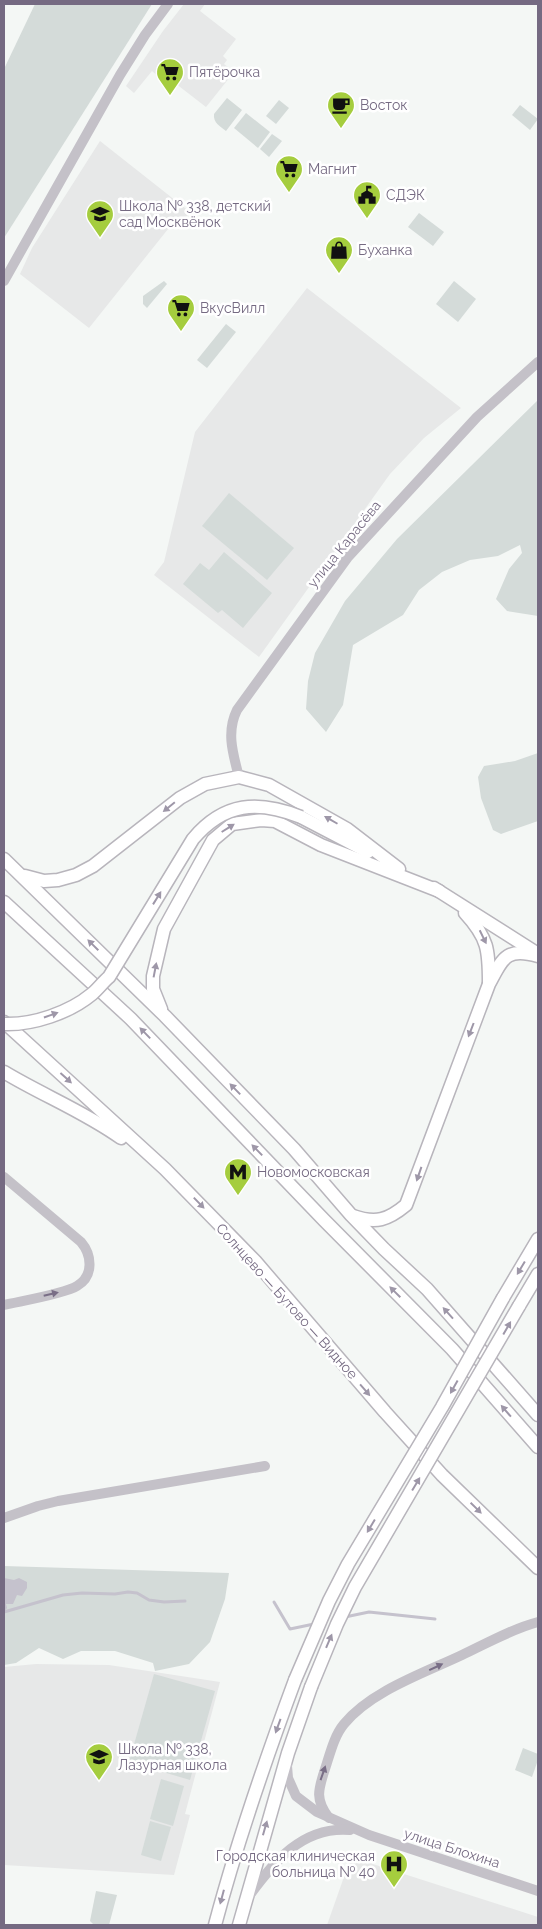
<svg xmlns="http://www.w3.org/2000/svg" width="542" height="1929" viewBox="0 0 542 1929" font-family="Raleway,sans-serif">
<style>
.built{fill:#e7e8e8}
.green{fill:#d4dbd9}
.water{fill:#c5c2cd}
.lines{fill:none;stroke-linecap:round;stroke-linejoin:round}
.stream{stroke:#c5c2cd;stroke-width:3}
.major-casing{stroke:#b8b5bc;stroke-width:15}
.minor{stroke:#c4c1c8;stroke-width:10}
.major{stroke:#fff;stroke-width:12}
.major-bridge-casing{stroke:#b8b5bc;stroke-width:15;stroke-linecap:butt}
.major-bridge{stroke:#fff;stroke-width:12}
.oneway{fill:#9e97a8}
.oneway2{fill:#796e86}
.labels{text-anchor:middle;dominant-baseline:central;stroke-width:5;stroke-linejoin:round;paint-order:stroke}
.poi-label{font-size:14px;fill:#756a82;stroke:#fff;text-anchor:start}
.street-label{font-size:14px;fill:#756a82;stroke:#fff}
</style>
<rect width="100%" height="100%" fill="#f4f7f5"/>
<g class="built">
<path d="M 184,4 L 205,4 L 200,11 L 236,39 L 223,56 L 227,60 L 224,64 L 234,72 L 206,107 L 162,73 L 159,77 L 152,71 L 134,93 L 126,86 L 163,31 Z"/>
<path d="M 100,141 L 190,212 L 177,228 L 172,224 L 89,328 L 20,274 L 32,248 Z"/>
<path d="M 307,288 L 461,408 L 424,438 L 390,474 L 259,657 L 154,575 L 164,562 L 195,432 Z"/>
<path d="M 36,1664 L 109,1665 L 220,1682 L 185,1814 L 190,1815 L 174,1875 L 4,1865 L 4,1667 Z"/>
<path d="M 351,1857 L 538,1917 L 538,1925 L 327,1925 Z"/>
</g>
<g class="green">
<path d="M 35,4 L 152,4 L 4,238 L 4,69 Z"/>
<path d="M 227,98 L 242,110 L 226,131 C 220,126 213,123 214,114 Z"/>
<path d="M 279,100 L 289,108 L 276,124 L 266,116 Z"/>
<path d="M 520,105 L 538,119 L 530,130 L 512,115 Z"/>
<path d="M 246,113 L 270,132 L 258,148 L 234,128 Z"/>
<path d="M 272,134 L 282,141 L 269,157 L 260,149 Z"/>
<path d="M 419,213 L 444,232 L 433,246 L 408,227 Z"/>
<path d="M 164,281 L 167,284 L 147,308 L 143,304 L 143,296 Z"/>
<path d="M 454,281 L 476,299 L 458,322 L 436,304 Z"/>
<path d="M 226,324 L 236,332 L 207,368 L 197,360 Z"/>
<path d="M 538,400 L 538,616 L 507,611 L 496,599 L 509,569 L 522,553 L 520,545 L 498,556 L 470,560 L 442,572 L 419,590 L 403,615 L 353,645 L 343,705 L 326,732 L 306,709 L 308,681 L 315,653 L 345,601 L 397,539 Z"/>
<path d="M 229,493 L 294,548 L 267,580 L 202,526 Z"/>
<path d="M 224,552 L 272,593 L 243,628 L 222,610 L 218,613 L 183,584 L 200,563 L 209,570 Z"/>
<path d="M 538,753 L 538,821 L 501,834 L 493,830 L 481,798 L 478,777 L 484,766 L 515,761 Z"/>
<path d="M 4,1566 L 229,1573 L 225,1599 L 210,1642 L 189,1664 L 155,1671 L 153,1663 L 115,1651 L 81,1651 L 63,1659 L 39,1648 L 16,1663 L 4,1665 Z"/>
<path d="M 154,1674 L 215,1691 L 190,1780 L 129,1762 Z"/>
<path d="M 523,1748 L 538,1754 L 538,1760 L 532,1777 L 515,1770 Z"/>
<path d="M 161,1779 L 184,1786 L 173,1826 L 150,1819 Z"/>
<path d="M 150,1821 L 171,1827 L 161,1861 L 141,1855 Z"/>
<path d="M 96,1891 L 117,1895 L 109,1925 L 94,1925 L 90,1921 Z"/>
</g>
<path class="water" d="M 4,1578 L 14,1580 L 19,1578 L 27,1582 L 27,1588 L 22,1596 L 17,1595 L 13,1604 L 6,1604 L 7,1608 L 4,1612 Z"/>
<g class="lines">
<g class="stream">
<path d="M 274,1602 L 290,1629 L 314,1624"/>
<path d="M 4,1612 L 63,1595 L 82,1593 L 115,1594 L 128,1592 L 137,1593 L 149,1600 L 164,1602 L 185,1601"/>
<path d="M 345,1617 L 369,1612 L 435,1619"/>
</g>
<g class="major-casing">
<g id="major">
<path d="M 301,817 L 368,852"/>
<path d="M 4,859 L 165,1016 L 294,1149 L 351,1215 L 384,1249 L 427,1289 L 538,1415"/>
<path d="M 25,876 L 44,881 L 58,880 L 76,875 L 93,866 L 180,798 L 205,784 L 239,777 L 269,785 L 347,829 L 399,869"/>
<path d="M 434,888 L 535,952"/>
<path d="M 4,902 L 131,1019 L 324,1220 L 452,1349 L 538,1447"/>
<path d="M 465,913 C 488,938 489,950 489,983"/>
<path d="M 161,1009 L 153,989 L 153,976 L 164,929 L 213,840 L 232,824 L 261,820 L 275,821 L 321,845 L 439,891"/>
<path d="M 4,1022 L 165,1169 L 255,1261 L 385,1412 L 442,1475 L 538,1568"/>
<path d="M 4,1072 C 42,1095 85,1112 121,1138"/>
<path d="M 353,1216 C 376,1224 388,1220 406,1205 L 489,984 C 503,958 506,947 538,956"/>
<path d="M 503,1298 L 538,1239"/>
<path d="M 519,1306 L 538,1274"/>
<path d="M 215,1925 C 237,1842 265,1761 295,1680"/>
<path d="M 239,1925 L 288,1753 L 311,1687"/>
</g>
</g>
<g class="minor">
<path d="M 4,281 L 120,75 L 145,35 L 168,4"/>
<path d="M 239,777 C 233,754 226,732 237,710 L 348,557 L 477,417 L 538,362"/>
<path d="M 4,1177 L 81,1242 C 92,1255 94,1276 77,1286 C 64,1294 21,1301 4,1305"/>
<path d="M 4,1518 L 38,1506 L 58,1501 L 265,1466"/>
<path d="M 287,1766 L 288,1778 L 296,1796 L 317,1812 L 369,1835 L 538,1891"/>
<path d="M 329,1818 C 315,1800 318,1790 325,1769 C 330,1754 334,1736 344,1724 C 371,1691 424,1673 462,1655 C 487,1643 512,1629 538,1622"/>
<path d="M 249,1896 C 274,1862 302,1826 350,1830"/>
</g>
<use href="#major" class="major"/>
<g class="major-bridge-casing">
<g id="major-bridge">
<path d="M 4,1024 C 33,1025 69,1013 92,994 C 98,989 103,982 109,977 L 193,839 C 224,802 258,800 301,817"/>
<path d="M 295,1680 L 329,1601 L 348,1564 L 442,1407 L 503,1298"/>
<path d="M 311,1687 L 337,1624 L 355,1587 L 519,1306"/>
</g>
</g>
<use href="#major-bridge" class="major-bridge"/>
</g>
<defs><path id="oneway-solid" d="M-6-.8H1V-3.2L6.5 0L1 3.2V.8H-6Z" transform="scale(1.25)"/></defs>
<g class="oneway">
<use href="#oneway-solid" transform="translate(169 807) rotate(141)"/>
<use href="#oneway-solid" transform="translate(331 820) rotate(-150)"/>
<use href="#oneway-solid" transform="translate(228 828) rotate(-32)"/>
<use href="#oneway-solid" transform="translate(157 898) rotate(-58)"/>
<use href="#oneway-solid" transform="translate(483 937) rotate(64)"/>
<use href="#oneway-solid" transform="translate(93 945) rotate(-135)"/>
<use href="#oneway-solid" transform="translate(155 970) rotate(-79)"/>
<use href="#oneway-solid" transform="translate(51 1015) rotate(-19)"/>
<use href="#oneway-solid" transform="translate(471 1030) rotate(111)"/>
<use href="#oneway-solid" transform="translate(145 1033) rotate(-134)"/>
<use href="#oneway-solid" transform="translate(66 1078) rotate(42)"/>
<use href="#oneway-solid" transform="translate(235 1089) rotate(-134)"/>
<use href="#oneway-solid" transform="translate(257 1150) rotate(-134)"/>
<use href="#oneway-solid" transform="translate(419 1174) rotate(109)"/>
<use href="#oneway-solid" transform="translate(199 1203) rotate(46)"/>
<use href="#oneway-solid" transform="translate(521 1268) rotate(121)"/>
<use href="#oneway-solid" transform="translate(395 1292) rotate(-135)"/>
<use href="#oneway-solid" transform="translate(448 1313) rotate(-132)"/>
<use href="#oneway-solid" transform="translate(507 1328) rotate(-60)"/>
<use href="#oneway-solid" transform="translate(454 1387) rotate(119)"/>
<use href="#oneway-solid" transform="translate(365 1390) rotate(49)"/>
<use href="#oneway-solid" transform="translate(506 1411) rotate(-131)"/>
<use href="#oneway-solid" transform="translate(416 1484) rotate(-59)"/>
<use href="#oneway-solid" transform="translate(476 1508) rotate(44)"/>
<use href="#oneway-solid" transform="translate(371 1526) rotate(121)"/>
<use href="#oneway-solid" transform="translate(329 1641) rotate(-67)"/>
<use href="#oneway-solid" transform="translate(278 1726) rotate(110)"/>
<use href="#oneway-solid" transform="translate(265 1828) rotate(-74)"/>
<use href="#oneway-solid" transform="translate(222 1897) rotate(105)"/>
</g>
<g class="oneway2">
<use href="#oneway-solid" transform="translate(51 1294) rotate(-13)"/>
<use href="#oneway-solid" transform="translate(436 1667) rotate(-25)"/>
<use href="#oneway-solid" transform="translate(323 1773) rotate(-71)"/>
</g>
<defs>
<g id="supermarket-pin" transform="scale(1.4375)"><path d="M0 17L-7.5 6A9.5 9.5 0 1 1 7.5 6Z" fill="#a5cd3e" stroke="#fff"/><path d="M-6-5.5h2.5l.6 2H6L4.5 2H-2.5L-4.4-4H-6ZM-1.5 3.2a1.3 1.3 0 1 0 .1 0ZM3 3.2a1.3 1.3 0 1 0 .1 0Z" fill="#111"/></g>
<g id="cafe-pin" transform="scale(1.4375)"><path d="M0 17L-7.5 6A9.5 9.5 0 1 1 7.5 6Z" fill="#a5cd3e" stroke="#fff"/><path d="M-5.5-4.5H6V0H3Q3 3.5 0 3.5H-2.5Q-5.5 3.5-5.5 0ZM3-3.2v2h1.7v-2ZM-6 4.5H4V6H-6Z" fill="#111"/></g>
<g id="civic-pin" transform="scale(1.4375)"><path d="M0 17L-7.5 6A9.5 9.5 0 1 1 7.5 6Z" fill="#a5cd3e" stroke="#fff"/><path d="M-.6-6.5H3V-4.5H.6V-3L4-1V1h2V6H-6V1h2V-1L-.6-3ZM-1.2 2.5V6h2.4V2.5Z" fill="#111"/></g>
<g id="school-pin" transform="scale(1.4375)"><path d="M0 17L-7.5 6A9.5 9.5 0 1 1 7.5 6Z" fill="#a5cd3e" stroke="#fff"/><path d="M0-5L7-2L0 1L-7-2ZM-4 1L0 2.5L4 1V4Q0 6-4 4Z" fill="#111"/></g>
<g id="shop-pin" transform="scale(1.4375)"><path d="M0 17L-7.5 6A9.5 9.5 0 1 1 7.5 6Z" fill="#a5cd3e" stroke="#fff"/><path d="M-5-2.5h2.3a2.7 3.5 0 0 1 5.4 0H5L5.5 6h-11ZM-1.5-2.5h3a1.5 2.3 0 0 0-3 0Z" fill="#111"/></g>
<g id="metro-pin" transform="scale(1.4375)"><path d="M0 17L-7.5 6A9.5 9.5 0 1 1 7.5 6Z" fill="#a5cd3e" stroke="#fff"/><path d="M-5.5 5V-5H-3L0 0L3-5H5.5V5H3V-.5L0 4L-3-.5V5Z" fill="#111"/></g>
<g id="hospital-pin" transform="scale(1.4375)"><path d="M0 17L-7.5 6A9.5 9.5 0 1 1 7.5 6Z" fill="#a5cd3e" stroke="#fff"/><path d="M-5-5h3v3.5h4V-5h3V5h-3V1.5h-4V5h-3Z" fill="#111"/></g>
</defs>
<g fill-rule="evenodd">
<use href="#supermarket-pin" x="170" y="72"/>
<use href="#cafe-pin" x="341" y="105"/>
<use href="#supermarket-pin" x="289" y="169"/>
<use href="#civic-pin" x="367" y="195"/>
<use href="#school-pin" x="100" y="214"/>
<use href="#shop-pin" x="339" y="250"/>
<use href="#supermarket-pin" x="181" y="308"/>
<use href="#metro-pin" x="238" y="1172"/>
<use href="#school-pin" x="99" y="1757"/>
<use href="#hospital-pin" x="394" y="1864"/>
</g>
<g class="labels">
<g class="poi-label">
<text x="189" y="72">Пятёрочка</text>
<text x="360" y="105">Восток</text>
<text x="308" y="169">Магнит</text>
<text x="386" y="195">СДЭК</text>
<text x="119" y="206">Школа № 338, детский<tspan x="119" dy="16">сад Москвёнок</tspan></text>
<text x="358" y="250">Буханка</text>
<text x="200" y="308">ВкусВилл</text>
<text x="257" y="1172">Новомосковская</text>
<text x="118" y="1749">Школа № 338,<tspan x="118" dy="16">Лазурная школа</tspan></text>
<text x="375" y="1856" text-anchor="end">Городская клиническая<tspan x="375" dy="16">больница № 40</tspan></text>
</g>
<g class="street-label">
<text transform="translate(344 544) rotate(-51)">улица Карасёва</text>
<text transform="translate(287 1301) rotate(48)">Солнцево — Бутово — Видное</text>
<text transform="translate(452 1848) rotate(18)">улица Блохина</text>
</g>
</g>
<rect width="542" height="1929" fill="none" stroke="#756a82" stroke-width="10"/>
</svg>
